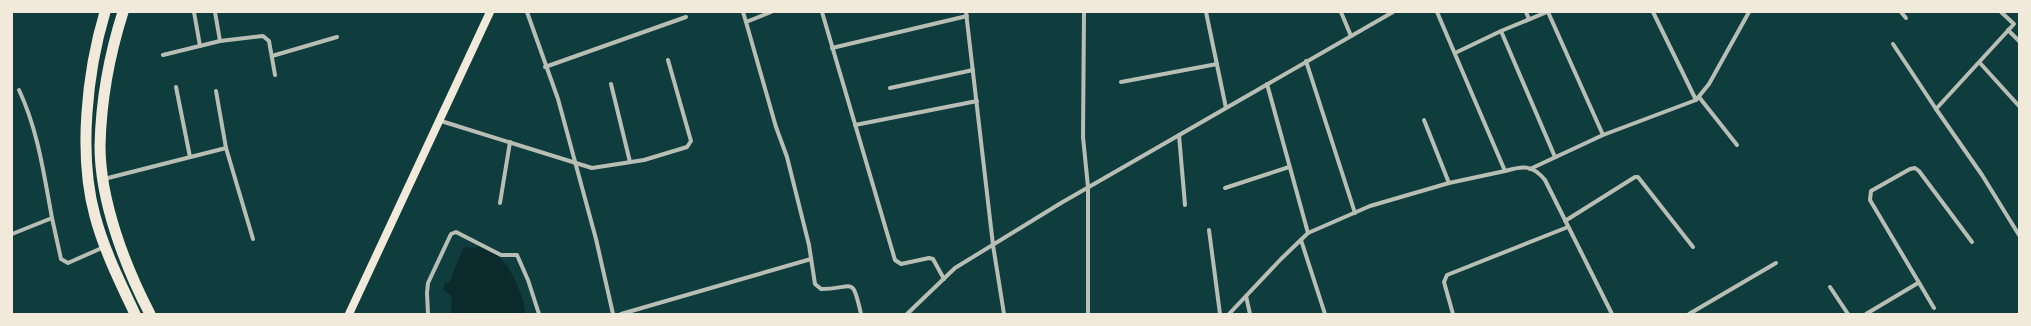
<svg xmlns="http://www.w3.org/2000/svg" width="2031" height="326" viewBox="0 0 2031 326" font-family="'Varela Round',sans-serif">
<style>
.water{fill:#0a2a2b}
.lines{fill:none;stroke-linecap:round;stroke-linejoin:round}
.minor{stroke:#b8beb3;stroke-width:4}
.secondary{stroke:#f1e9da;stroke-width:8}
.trunk{stroke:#f1e9da;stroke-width:11}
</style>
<rect width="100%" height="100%" fill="#0f3d3e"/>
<path class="water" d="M 481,244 C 490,249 498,255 505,263 C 512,271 527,304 525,314 L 451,314 L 452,296 L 443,290 L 445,283 L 449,283 L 464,247 L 476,248 Z"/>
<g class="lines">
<g class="minor">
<path d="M 194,12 L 200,46"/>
<path d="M 215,12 L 220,41"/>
<path d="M 527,12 L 558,99 L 596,239 L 613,314"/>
<path d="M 743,12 L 746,22"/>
<path d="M 771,12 L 746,22 L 776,127 L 787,157 L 809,245 L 815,284 L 821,289 C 854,289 852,274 861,314"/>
<path d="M 822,12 L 895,260 L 901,264 L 929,258 L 933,259 L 944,279"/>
<path d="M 966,12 L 993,245 L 1004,314"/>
<path d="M 1084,12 L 1083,137 L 1088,187 L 1088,314"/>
<path d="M 1206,12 L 1226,108"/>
<path d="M 1341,12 L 1351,36"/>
<path d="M 1437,12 L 1505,171 C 1522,166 1532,164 1545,180 L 1612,314"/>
<path d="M 1526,12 L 1529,19"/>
<path d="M 1548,12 L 1603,135"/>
<path d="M 1653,12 L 1696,100"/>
<path d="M 1901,12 L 1906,18"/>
<path d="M 2001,12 L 2014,24 L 1936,109 L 1982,175 L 2019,235"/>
<path d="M 2008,30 L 2019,41"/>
<path d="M 1501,31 L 1555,157"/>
<path d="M 1893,44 L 1936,109"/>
<path d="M 832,48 L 967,16"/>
<path d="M 1455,53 L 1501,31 L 1547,12"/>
<path d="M 163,55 L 220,41 L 263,36 L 269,41 L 275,75"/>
<path d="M 272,56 L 337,37"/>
<path d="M 1306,61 L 1355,213"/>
<path d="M 1980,63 L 2019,106"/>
<path d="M 545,67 L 686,17"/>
<path d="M 1121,82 L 1217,64"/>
<path d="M 611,84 L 630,162"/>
<path d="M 1267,84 L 1308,233"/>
<path d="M 176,87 L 190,157"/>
<path d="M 890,88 L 973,70"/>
<path d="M 19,90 C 38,130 44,175 52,218"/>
<path d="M 216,91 L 226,148 L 253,239"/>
<path d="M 1699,97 L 1737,145"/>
<path d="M 1424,120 L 1449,183"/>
<path d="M 441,121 L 592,168 L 644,160 L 687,147 L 691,141 L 668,60"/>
<path d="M 855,125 L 977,101"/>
<path d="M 1179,135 L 1185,205"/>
<path d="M 1530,169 L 1603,135 L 1696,100 L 1709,84 L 1749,12"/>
<path d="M 104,179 L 226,148"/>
<path d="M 1225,188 L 1289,167"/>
<path d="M 500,203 L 510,142"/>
<path d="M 1565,221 L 1635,177 L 1638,177 L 1693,247"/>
<path d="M 1209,230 L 1220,314"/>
<path d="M 12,234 L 52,218 L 61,259 L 68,263 L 104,247"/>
<path d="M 1301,240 L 1325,314"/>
<path d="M 1830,287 L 1848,314"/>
<path d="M 1246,296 L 1250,314"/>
<path d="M 1934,308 L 1870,200 L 1871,191 L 1910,169 L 1915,168 L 1919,171 L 1972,242"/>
<path d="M 428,314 L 427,293 L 428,283 L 451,234 L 456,232 L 501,255 L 517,255 L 528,280 L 539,314"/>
<path d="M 621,314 L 811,259"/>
<path d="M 907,314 L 955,268 L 1061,203 L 1393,12"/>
<path d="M 1229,314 L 1281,259 L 1308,233 L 1370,206 L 1449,183 L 1505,171"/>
<path d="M 1453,314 L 1444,282 L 1447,275 L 1568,227"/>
<path d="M 1689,314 L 1776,263"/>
<path d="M 1866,314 L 1918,283"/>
</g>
<path class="secondary" d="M 349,314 L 490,12"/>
<g class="trunk">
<path d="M 105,12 C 87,72 78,155 95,216 C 104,250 120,282 135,314"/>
<path d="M 123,12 C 109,56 101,100 100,146 C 100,201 125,266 150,314"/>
</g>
</g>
<rect width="2031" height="326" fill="none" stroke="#f1e9da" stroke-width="26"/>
</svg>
